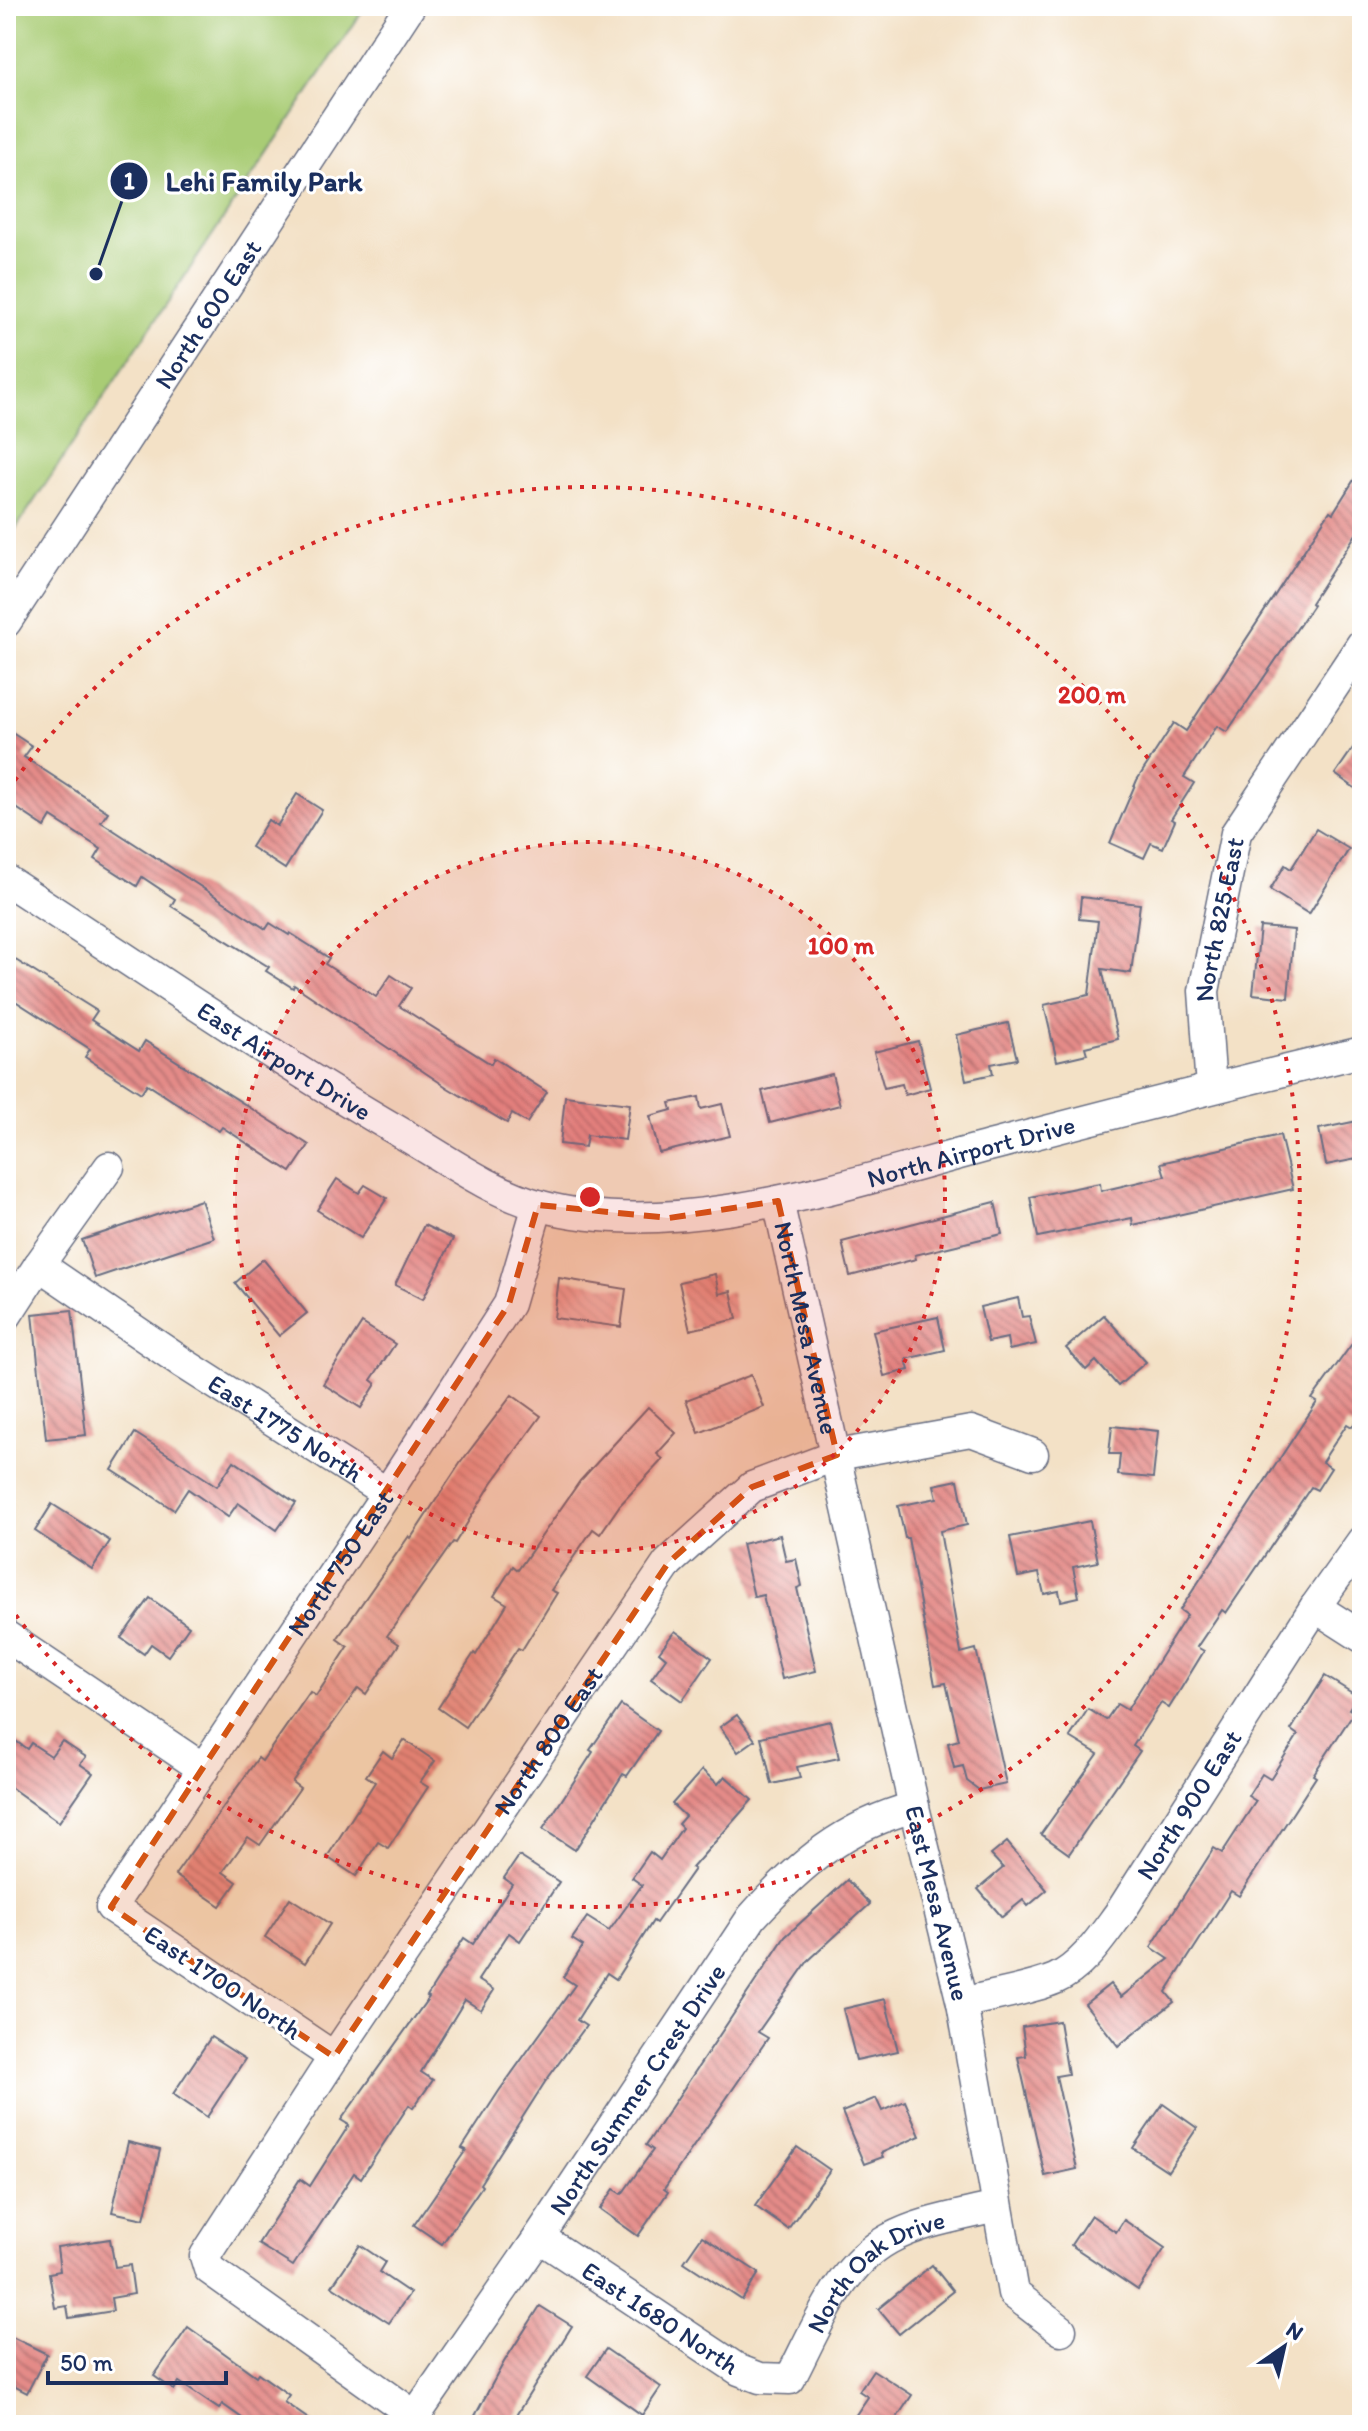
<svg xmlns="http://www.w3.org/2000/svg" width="1368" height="2431" viewBox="0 0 1368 2431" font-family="Itim,sans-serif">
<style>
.green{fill:#a9cc75;stroke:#627e6a;stroke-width:2}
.building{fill:url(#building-back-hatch)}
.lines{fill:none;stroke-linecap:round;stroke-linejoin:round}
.minor-casing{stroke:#676d82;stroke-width:33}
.minor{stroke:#fff;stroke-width:30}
.marked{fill:#d45514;fill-opacity:0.2;stroke:#d45514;stroke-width:6;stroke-dasharray:16 10;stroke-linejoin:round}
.ring{fill:none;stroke:#d62828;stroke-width:4;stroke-dasharray:4 8}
.labels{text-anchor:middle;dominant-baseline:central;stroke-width:6;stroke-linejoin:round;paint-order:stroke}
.street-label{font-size:26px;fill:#1b2f5e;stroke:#fff}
.centre{fill:#d62828;stroke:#fff;stroke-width:4}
.ring-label{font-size:24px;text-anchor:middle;font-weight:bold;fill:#d62828;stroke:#fff;stroke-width:6;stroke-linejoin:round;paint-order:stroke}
.leader{fill:none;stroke:#1b2f5e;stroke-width:3}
.callout-dot{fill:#1b2f5e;stroke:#fff;stroke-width:3}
.mark-label{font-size:24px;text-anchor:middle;font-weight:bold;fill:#fff}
.callout-label{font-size:28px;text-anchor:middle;font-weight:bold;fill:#1b2f5e;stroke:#fff;stroke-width:6;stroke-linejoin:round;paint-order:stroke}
</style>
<defs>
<pattern id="building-back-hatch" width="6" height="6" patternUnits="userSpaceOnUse" patternTransform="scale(2)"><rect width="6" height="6" fill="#e48b88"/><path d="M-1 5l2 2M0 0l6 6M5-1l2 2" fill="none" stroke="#b87272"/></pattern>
</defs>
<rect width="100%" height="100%" fill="#fff"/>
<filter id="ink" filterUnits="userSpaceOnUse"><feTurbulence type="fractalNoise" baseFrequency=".0125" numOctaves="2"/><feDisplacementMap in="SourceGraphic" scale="16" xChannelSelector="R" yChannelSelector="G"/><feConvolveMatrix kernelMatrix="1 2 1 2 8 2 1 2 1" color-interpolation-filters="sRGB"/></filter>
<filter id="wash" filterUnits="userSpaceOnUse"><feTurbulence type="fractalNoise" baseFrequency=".006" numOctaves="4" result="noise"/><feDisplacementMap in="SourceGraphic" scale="32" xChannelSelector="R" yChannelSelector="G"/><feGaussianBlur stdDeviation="1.8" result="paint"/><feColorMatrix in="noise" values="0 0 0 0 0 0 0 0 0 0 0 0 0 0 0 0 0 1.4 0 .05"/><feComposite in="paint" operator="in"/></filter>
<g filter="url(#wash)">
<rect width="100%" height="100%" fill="#f3e1c6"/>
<path class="green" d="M 6,6 L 366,6 L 6,543 Z"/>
<g id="blocks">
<g class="building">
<path d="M 1362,467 L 1362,525 L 1311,603 L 1313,605 L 1227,732 L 1217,726 L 1184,777 L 1194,783 L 1171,819 L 1175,821 L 1163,848 L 1151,843 L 1144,858 L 1110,843 L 1137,780 L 1174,723 L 1186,731 L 1330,511 L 1333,513 Z"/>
<path d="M 6,729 L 32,746 L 24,757 L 108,812 L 101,822 L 266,929 L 270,923 L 289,935 L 290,933 L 329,958 L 325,964 L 376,997 L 391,975 L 411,988 L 399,1006 L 491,1064 L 494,1058 L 547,1092 L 527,1123 L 512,1114 L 507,1123 L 448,1088 L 294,985 L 293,988 L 266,971 L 269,967 L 171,906 L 175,899 L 142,877 L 137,886 L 95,859 L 101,849 L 51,817 L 45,827 L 6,801 Z"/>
<path d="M 1362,735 L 1362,793 L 1335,774 Z"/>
<path d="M 297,794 L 322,810 L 285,869 L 251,847 L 268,820 L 277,826 Z"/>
<path d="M 1316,829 L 1349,849 L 1309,914 L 1270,890 L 1285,865 L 1291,869 Z"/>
<path d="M 1081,897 L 1140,904 L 1131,973 L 1102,969 L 1118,1039 L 1085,1047 L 1087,1054 L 1057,1061 L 1044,1005 L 1089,995 L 1098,921 L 1079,919 Z"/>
<path d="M 1260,927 L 1294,930 L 1288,998 L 1253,994 Z"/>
<path d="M 6,954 L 97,1011 L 91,1020 L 139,1051 L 145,1041 L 309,1145 L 291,1172 L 222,1127 L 219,1131 L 147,1084 L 141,1093 L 85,1057 L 90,1049 L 6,995 Z"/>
<path d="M 1008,1023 L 1017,1059 L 991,1064 L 993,1074 L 966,1080 L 956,1035 Z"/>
<path d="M 918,1041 L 930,1088 L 905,1095 L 902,1084 L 884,1088 L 874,1052 Z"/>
<path d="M 832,1074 L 840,1105 L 770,1123 L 762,1091 Z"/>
<path d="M 565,1096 L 630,1104 L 625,1140 L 587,1135 L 585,1147 L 560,1144 Z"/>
<path d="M 699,1097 L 701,1109 L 722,1104 L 730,1136 L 659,1153 L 650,1116 L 672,1110 L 670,1103 Z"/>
<path d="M 1362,1120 L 1362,1158 L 1326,1165 L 1319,1129 Z"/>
<path d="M 1280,1135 L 1293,1189 L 1133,1225 L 1132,1218 L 1038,1237 L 1030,1197 L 1100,1183 L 1101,1191 L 1165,1176 L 1161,1163 Z"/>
<path d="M 337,1179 L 359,1193 L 365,1185 L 387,1198 L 361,1238 L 317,1210 Z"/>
<path d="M 201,1200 L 214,1238 L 95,1278 L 82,1240 Z"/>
<path d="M 995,1202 L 1002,1234 L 915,1255 L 916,1259 L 850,1276 L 842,1242 Z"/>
<path d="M 424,1225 L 453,1239 L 423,1299 L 395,1285 Z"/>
<path d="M 263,1259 L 307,1313 L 279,1336 L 235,1283 Z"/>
<path d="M 715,1274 L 719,1294 L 731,1291 L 737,1319 L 690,1330 L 679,1282 Z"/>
<path d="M 559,1278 L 626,1289 L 621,1327 L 554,1318 Z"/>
<path d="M 1018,1298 L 1022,1317 L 1029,1316 L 1036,1344 L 1009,1350 L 1007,1338 L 988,1342 L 980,1307 Z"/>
<path d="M 72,1310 L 86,1435 L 46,1439 L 33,1314 Z"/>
<path d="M 1104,1315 L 1146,1362 L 1118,1386 L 1096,1361 L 1086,1370 L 1066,1348 Z"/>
<path d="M 938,1317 L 945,1350 L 906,1359 L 909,1370 L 884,1376 L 873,1331 Z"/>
<path d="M 362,1323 L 395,1344 L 371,1380 L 376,1384 L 361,1408 L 323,1384 Z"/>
<path d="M 1362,1330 L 1362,1414 L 1352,1427 L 1347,1424 L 1322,1462 L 1331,1468 L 1317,1490 L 1311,1487 L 1226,1613 L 1222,1610 L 1197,1647 L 1204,1651 L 1169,1708 L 1161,1703 L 1133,1746 L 1140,1751 L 1069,1854 L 1041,1834 L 1098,1754 L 1070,1737 L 1088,1709 L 1106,1720 L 1117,1704 L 1127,1710 L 1187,1615 L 1180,1610 L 1317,1402 L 1312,1399 Z"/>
<path d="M 751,1375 L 764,1407 L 699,1433 L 686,1400 Z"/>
<path d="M 512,1395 L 541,1416 L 492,1483 L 455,1543 L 453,1542 L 387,1636 L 399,1644 L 366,1694 L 358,1688 L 292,1782 L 300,1788 L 260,1845 L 248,1837 L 223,1872 L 237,1882 L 220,1906 L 175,1875 L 258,1758 L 262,1761 L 310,1692 L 316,1696 L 348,1647 L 337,1639 L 409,1536 L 411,1538 L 461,1462 Z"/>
<path d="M 648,1407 L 676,1433 L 657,1454 L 663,1459 L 620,1505 L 600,1534 L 593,1529 L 551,1590 L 557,1593 L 522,1650 L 518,1648 L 465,1727 L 438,1708 L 474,1653 L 476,1655 L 507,1604 L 494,1596 L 513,1566 L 518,1570 L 580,1481 Z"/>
<path d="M 1112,1426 L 1158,1431 L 1153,1478 L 1118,1475 L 1120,1454 L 1109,1454 Z"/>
<path d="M 135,1433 L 217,1486 L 234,1461 L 296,1503 L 277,1530 L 238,1503 L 228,1517 L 188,1489 L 174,1510 L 112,1470 Z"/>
<path d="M 958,1480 L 967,1525 L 940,1531 L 961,1653 L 976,1649 L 1006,1784 L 979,1790 L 967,1781 L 963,1766 L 954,1768 L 948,1743 L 959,1740 L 946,1683 L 935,1685 L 908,1538 L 905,1538 L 898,1506 L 937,1498 L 934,1485 Z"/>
<path d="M 52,1504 L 110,1541 L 92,1569 L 35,1531 Z"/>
<path d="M 1090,1521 L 1098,1562 L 1073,1567 L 1079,1597 L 1061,1601 L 1059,1591 L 1044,1594 L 1039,1573 L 1018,1577 L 1010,1537 Z"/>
<path d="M 780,1535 L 786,1561 L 796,1559 L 802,1586 L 797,1588 L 816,1671 L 782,1679 L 763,1595 L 754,1597 L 742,1544 Z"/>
<path d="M 150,1598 L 189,1626 L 168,1656 L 151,1644 L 144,1654 L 121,1638 Z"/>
<path d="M 675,1631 L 712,1658 L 682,1701 L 651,1679 L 666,1658 L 659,1652 Z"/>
<path d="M 1325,1676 L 1357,1696 L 1349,1709 L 1354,1712 L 1313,1775 L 1316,1777 L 1239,1896 L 1231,1891 L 1166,1992 L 1174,2002 L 1118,2046 L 1085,2004 L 1110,1984 L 1121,1997 L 1169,1959 L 1151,1947 L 1214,1848 L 1222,1853 L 1256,1801 L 1248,1796 L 1262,1774 L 1270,1779 L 1298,1735 L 1291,1730 Z"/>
<path d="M 621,1705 L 658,1731 L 627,1776 L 623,1774 L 575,1850 L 543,1829 L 593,1752 L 590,1750 Z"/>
<path d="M 737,1715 L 755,1740 L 738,1752 L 720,1727 Z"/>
<path d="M 830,1721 L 839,1758 L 797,1767 L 800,1778 L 772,1784 L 761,1737 Z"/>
<path d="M 6,1734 L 27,1749 L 31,1743 L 51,1756 L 62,1741 L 86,1757 L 80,1764 L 93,1773 L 59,1822 L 6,1784 Z"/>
<path d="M 404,1740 L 435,1761 L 420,1782 L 428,1787 L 388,1848 L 378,1842 L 356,1876 L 327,1857 L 375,1782 L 366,1776 L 383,1751 L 392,1758 Z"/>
<path d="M 702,1770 L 718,1784 L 725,1776 L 752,1800 L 692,1868 L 694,1869 L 656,1923 L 653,1921 L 616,1979 L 607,1973 L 577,2020 L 586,2026 L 545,2082 L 480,2184 L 482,2186 L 442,2244 L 414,2225 L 466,2150 L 462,2148 L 499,2091 L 575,1985 L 563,1977 L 583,1946 L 572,1939 L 587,1917 L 609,1931 L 642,1885 L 632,1878 L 650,1852 L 660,1860 L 682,1828 L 678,1824 L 685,1816 L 672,1804 Z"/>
<path d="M 1007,1842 L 1047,1890 L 1028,1906 L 1023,1900 L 1002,1917 L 978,1889 L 1003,1868 L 991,1855 Z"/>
<path d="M 519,1856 L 559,1882 L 520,1941 L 509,1933 L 478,1980 L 494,1990 L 481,2010 L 465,2000 L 421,2072 L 433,2080 L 413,2108 L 409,2105 L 361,2178 L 354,2173 L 293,2266 L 258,2244 L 300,2179 L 310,2186 L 349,2125 L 341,2120 L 429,1997 L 427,1996 L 464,1938 L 473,1944 L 512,1884 L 504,1878 Z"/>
<path d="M 847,1880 L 870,1904 L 808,1961 L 758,2032 L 768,2038 L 664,2189 L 668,2192 L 638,2236 L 600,2209 L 614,2189 L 622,2194 L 653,2150 L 646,2145 L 785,1937 Z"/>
<path d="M 290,1898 L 330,1924 L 305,1963 L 265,1937 Z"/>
<path d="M 885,1999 L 898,2051 L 856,2060 L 843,2009 Z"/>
<path d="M 1059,2021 L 1068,2074 L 1056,2076 L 1077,2169 L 1045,2176 L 1018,2057 L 1026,2056 L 1022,2027 Z"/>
<path d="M 211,2037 L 245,2059 L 207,2117 L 173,2094 Z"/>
<path d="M 876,2098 L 882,2111 L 905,2101 L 920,2136 L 881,2153 L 883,2157 L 864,2164 L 842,2112 Z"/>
<path d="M 1163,2104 L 1197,2128 L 1168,2171 L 1133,2148 Z"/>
<path d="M 128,2142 L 160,2150 L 144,2219 L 112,2212 Z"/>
<path d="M 797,2147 L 830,2170 L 788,2229 L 755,2206 Z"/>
<path d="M 1091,2215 L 1116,2232 L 1124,2220 L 1165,2248 L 1138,2290 L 1071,2245 Z"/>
<path d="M 702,2236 L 759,2273 L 742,2300 L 684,2262 Z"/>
<path d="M 110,2239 L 115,2267 L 130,2265 L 134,2294 L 111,2298 L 113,2311 L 69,2318 L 67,2306 L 55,2308 L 49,2273 L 60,2271 L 57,2247 Z"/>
<path d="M 360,2245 L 385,2262 L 379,2272 L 410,2293 L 389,2323 L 332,2286 Z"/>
<path d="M 932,2265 L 953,2291 L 899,2334 L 878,2309 Z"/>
<path d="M 540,2306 L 572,2326 L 510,2425 L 470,2425 L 504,2362 Z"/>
<path d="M 188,2327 L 256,2376 L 258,2373 L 289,2395 L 284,2402 L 317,2425 L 252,2425 L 222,2404 L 219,2409 L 179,2382 L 174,2390 L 154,2376 Z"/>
<path d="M 6,2334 L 47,2354 L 27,2393 L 6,2382 Z"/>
<path d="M 606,2349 L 661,2387 L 642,2415 L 587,2376 Z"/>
<path d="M 873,2370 L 912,2395 L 892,2425 L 849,2425 L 868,2397 L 859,2391 Z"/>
</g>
</g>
</g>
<g filter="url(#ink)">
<use href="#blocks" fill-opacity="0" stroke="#676d82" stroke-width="2"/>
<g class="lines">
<g class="minor-casing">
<g id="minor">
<path id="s1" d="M 6,622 L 410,6"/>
<path id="s2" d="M 6,880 C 136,964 264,1053 398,1131 C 443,1157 490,1192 541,1206 C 681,1244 860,1179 997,1144 C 1118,1112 1240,1081 1362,1052"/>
<path id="s3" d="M 1211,1088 L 1204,991 L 1236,833 L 1362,644"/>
<path id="s4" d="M 109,1167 L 39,1265 L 183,1363 L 387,1493"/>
<path id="s5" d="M 778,1201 L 914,1807 L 962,2003 L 1013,2293 L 1061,2330"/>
<path d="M 6,1316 L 39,1265"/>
<path d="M 1315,1607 L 1362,1637"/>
<path d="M 6,1636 L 204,1769"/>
<path id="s6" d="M 962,2003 C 992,1995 1026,1991 1055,1979 C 1083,1967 1103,1935 1121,1911 L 1315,1607 L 1362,1541"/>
<path id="s7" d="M 334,2057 L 111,1907 L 387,1493 L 509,1304 L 538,1205"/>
<path id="s8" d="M 539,2237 L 739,2370 L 760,2378 L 790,2379 C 816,2330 838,2267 889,2239 C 922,2221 961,2216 996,2207"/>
<path id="s9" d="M 415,2416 L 209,2269 L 205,2256 L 218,2236 L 334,2057 L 668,1563 L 752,1487 L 837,1455 L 971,1431 L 1033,1454"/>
<path id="s10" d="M 409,2425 L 539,2237 L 752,1917 C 800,1864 844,1826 914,1807"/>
</g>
</g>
<use href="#minor" class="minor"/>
</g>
</g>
<path class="marked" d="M 778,1201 L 837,1455 L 752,1487 L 668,1563 L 334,2057 L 111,1907 L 509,1304 L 538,1205 L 669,1218 Z"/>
<circle cx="590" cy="1197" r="355" fill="#d62828" fill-opacity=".12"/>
<g class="ring">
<circle cx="590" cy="1197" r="355"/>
<path d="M8 790A710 710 0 1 1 8 1604"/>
</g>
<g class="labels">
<g class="street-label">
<text stroke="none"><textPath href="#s1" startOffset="368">North 600 East</textPath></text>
<text stroke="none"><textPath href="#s3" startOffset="170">North 825 East</textPath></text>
<text stroke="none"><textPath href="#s2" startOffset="332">East Airport Drive</textPath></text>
<text stroke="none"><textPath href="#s2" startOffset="1066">North Airport Drive</textPath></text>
<text stroke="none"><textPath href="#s5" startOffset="130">North Mesa Avenue</textPath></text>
<text stroke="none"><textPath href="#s4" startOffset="416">East 1775 North</textPath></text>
<text stroke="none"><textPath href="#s7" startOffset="682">North 750 East</textPath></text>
<text stroke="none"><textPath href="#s9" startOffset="886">North 800 East</textPath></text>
<text stroke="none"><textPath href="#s6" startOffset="318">North 900 East</textPath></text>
<text stroke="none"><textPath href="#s5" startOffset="720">East Mesa Avenue</textPath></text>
<text transform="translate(223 1982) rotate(34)">East 1700 North</text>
<text stroke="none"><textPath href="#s10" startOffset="406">North Summer Crest Drive</textPath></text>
<text stroke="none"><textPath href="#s8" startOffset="436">North Oak Drive</textPath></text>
<text stroke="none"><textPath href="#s8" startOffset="146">East 1680 North</textPath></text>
</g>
</g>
<circle cx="590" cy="1197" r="12" class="centre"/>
<g class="ring-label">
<text x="1092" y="703">200 m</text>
<text x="841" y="954">100 m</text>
</g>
<path class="leader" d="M96 274L129 181"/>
<g class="callout-dot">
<circle cx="96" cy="274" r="8"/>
<circle cx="129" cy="181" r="20"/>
</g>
<g class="mark-label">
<text x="129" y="189">1</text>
</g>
<g class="callout-label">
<text x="264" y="191">Lehi Family Park</text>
</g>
<rect width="1368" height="2431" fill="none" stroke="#fff" stroke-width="32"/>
<g transform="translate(1284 2347) rotate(34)" stroke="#ffffff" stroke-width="6" paint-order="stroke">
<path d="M0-6L14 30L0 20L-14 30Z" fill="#1b2f5e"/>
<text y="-12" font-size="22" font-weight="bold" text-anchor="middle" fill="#1b2f5e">N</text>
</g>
<path d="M48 2371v12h178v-12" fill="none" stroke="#1b2f5e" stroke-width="4"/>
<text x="60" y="2371" font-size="24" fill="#1b2f5e" stroke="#ffffff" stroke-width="6" paint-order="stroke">50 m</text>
</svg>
